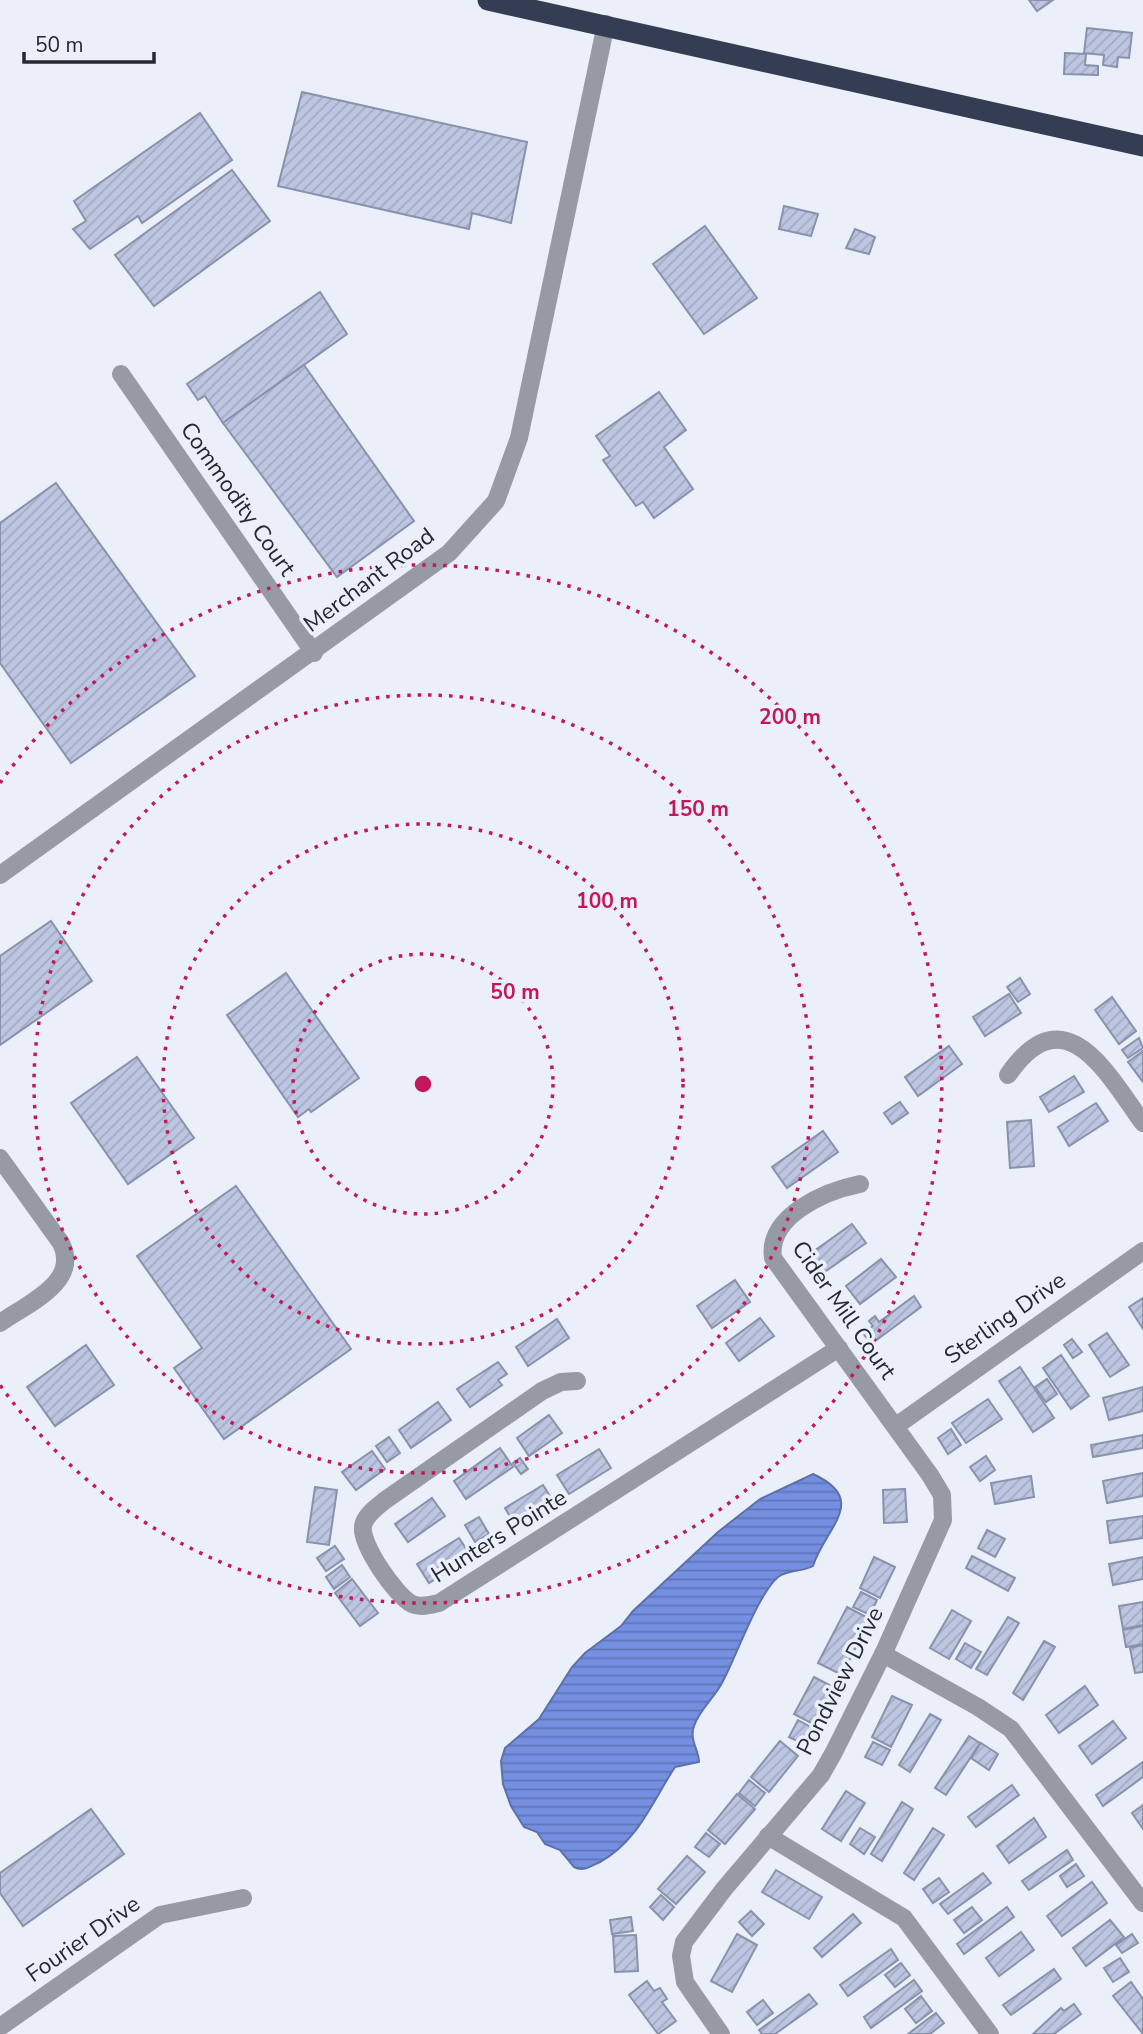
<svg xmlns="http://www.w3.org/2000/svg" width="1143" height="2034" viewBox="0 0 1143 2034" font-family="'Nunito Sans',sans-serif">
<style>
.water{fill:url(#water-rules);stroke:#5d70ac;stroke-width:2}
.building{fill:url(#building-hatch);stroke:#8992ab;stroke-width:2}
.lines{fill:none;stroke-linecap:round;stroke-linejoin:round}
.minor{stroke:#969aa5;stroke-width:18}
.highway{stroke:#353d52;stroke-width:21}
.ring{fill:none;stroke:#c2185b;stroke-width:3.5;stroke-dasharray:3.5 7}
.labels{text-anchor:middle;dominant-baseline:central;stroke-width:7;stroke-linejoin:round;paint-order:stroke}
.street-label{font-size:23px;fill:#242831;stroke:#ebeffa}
.centre{fill:#c2185b;stroke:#ebeffa;stroke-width:3.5}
.ring-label{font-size:21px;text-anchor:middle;font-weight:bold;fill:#c2185b;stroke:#ebeffa;stroke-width:7;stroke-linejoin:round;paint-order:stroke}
</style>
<defs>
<pattern id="water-rules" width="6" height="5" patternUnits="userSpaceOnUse" patternTransform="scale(1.75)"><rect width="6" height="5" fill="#758fe1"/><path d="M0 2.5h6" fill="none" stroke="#6075b7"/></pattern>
<pattern id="building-hatch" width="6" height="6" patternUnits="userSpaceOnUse" patternTransform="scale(1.75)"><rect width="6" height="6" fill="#bdc6e1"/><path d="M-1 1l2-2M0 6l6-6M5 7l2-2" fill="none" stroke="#a2aac2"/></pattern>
</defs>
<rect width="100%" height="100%" fill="#ebeffa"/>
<path class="water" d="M 813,1474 C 870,1500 825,1528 813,1566 C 803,1572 788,1569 778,1577 C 758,1594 736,1657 723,1681 C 716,1696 699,1710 694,1726 C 689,1740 699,1750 699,1762 L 675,1767 C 652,1802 638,1841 600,1862 C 591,1866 584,1872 574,1867 L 560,1850 L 545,1844 L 537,1832 L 524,1827 L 511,1806 L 503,1784 L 501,1761 L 505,1748 L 539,1719 L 572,1667 L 585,1653 L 621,1626 L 633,1611 L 718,1532 L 760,1499 Z"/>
<g class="building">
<path d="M 1029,0 L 1053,0 L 1037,11 Z"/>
<path d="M 1087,28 L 1132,33 L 1129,58 L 1118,57 L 1117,67 L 1103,65 L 1104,55 L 1084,53 Z"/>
<path d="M 1065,53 L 1086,54 L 1085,65 L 1098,66 L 1098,75 L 1064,74 Z"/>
<path d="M 302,92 L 527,142 L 511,223 L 472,213 L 469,229 L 278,186 Z"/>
<path d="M 200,113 L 232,160 L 142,223 L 138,216 L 90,249 L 73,229 L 86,221 L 74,201 Z"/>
<path d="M 232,170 L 270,221 L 154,306 L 115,255 Z"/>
<path d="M 784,206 L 818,214 L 811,236 L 779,229 Z"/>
<path d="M 705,226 L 757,298 L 704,334 L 653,264 Z"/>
<path d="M 855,229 L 875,237 L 869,254 L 846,248 Z"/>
<path d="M 320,292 L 347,334 L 223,423 L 205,396 L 198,400 L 187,384 Z"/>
<path d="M 304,365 L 414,521 L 337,577 L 223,423 Z"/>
<path d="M 659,392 L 686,430 L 664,447 L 693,489 L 654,518 L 643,502 L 636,506 L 603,460 L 610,456 L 596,436 Z"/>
<path d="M 56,483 L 195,676 L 71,763 L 0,663 L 0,523 Z"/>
<path d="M 51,921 L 92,981 L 0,1045 L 0,956 Z"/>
<path d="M 286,973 L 359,1078 L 311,1112 L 309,1109 L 298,1117 L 227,1015 Z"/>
<path d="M 1020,978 L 1030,994 L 1018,1002 L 1007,987 Z"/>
<path d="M 1009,994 L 1021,1013 L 985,1036 L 973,1017 Z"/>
<path d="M 1112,997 L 1136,1031 L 1119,1044 L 1095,1010 Z"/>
<path d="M 1139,1038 L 1143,1048 L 1128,1058 L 1122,1050 Z"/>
<path d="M 949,1046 L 962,1064 L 918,1096 L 905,1077 Z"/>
<path d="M 1143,1051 L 1143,1082 L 1128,1062 Z"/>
<path d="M 137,1057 L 194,1138 L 128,1184 L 71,1103 Z"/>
<path d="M 1074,1076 L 1084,1092 L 1049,1112 L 1040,1097 Z"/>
<path d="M 900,1102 L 908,1113 L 892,1124 L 884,1113 Z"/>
<path d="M 1096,1103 L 1108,1121 L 1069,1146 L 1058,1127 Z"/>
<path d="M 1031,1120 L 1034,1166 L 1010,1168 L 1007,1122 Z"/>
<path d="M 823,1131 L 838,1152 L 787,1188 L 772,1167 Z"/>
<path d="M 236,1186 L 351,1349 L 224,1439 L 174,1368 L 202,1348 L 137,1256 Z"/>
<path d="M 852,1224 L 866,1243 L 816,1278 L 803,1259 Z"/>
<path d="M 881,1259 L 896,1277 L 860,1304 L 846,1286 Z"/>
<path d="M 735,1280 L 750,1302 L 712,1328 L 697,1306 Z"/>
<path d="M 914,1296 L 921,1307 L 871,1344 L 863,1333 L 873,1326 L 869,1321 L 875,1316 L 879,1322 Z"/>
<path d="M 1143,1298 L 1143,1329 L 1129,1307 Z"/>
<path d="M 760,1318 L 774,1336 L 739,1361 L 726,1343 Z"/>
<path d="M 557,1319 L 569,1338 L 528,1366 L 516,1347 Z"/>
<path d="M 1107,1333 L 1129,1365 L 1110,1377 L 1089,1345 Z"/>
<path d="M 1072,1339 L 1082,1352 L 1073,1358 L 1064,1345 Z"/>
<path d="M 86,1345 L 114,1385 L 55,1426 L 27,1387 Z"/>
<path d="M 1061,1355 L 1089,1396 L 1071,1409 L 1043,1368 Z"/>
<path d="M 498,1362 L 507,1374 L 498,1380 L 502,1385 L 470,1407 L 457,1389 Z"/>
<path d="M 1020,1367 L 1054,1418 L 1033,1432 L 999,1381 Z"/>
<path d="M 1047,1379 L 1057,1394 L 1046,1402 L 1035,1387 Z"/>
<path d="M 1143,1387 L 1143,1411 L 1109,1420 L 1103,1398 Z"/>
<path d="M 988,1399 L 1002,1419 L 966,1443 L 952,1423 Z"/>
<path d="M 438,1402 L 451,1420 L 411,1448 L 399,1430 Z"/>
<path d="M 549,1415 L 562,1433 L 529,1456 L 517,1438 Z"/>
<path d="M 951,1429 L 961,1445 L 948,1454 L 938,1438 Z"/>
<path d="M 1143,1435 L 1143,1448 L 1093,1457 L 1091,1445 Z"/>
<path d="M 389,1437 L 400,1453 L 387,1462 L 376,1446 Z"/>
<path d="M 500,1448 L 513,1467 L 466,1499 L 454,1481 Z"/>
<path d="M 599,1449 L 611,1468 L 569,1494 L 557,1475 Z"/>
<path d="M 372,1451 L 385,1469 L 356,1490 L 342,1472 Z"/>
<path d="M 986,1456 L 995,1470 L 980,1481 L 970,1467 Z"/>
<path d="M 520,1458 L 528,1469 L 521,1474 L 513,1463 Z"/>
<path d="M 1143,1473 L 1143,1496 L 1107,1503 L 1103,1481 Z"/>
<path d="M 1031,1476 L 1034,1497 L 995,1504 L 991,1483 Z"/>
<path d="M 543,1485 L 555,1504 L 517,1528 L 505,1508 Z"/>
<path d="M 315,1487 L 337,1490 L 329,1545 L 307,1542 Z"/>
<path d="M 905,1489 L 907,1522 L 884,1523 L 883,1490 Z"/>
<path d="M 432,1498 L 445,1516 L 408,1542 L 395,1524 Z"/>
<path d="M 1143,1516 L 1143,1538 L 1110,1543 L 1107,1521 Z"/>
<path d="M 479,1517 L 489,1534 L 475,1542 L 465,1525 Z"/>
<path d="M 987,1530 L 1005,1539 L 995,1557 L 978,1548 Z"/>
<path d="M 459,1538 L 471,1556 L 429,1583 L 417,1564 Z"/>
<path d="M 335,1546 L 344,1559 L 326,1571 L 317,1558 Z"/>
<path d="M 972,1556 L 1015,1578 L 1008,1591 L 966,1568 Z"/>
<path d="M 874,1557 L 895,1567 L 880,1598 L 860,1588 Z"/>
<path d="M 1143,1557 L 1143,1579 L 1113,1585 L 1109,1564 Z"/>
<path d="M 342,1565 L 350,1577 L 334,1589 L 326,1577 Z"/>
<path d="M 352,1579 L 378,1613 L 360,1626 L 335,1593 Z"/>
<path d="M 861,1592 L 877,1600 L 870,1615 L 853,1607 Z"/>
<path d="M 1143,1602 L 1143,1625 L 1123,1629 L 1119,1606 Z"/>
<path d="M 847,1607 L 870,1619 L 842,1675 L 818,1663 Z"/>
<path d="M 952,1610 L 971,1621 L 949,1659 L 930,1648 Z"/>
<path d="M 1008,1617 L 1019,1623 L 987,1675 L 976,1669 Z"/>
<path d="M 1143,1626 L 1143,1644 L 1126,1647 L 1123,1630 Z"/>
<path d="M 1044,1641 L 1055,1647 L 1023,1700 L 1013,1693 Z"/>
<path d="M 965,1643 L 981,1652 L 971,1668 L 956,1659 Z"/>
<path d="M 1143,1645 L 1143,1672 L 1135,1673 L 1130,1648 Z"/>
<path d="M 814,1677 L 835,1688 L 815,1725 L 794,1714 Z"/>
<path d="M 1085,1686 L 1098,1705 L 1059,1733 L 1046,1715 Z"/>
<path d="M 892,1696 L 912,1705 L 891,1747 L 872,1737 Z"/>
<path d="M 930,1714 L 941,1720 L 910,1772 L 899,1765 Z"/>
<path d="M 798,1720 L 814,1729 L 805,1745 L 789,1737 Z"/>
<path d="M 1113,1721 L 1126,1738 L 1092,1764 L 1079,1746 Z"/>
<path d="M 969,1736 L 980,1743 L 946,1795 L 935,1788 Z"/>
<path d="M 780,1741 L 798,1756 L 769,1792 L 751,1777 Z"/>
<path d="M 873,1742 L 890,1750 L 882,1765 L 865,1757 Z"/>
<path d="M 981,1743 L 998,1754 L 989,1770 L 971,1758 Z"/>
<path d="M 1143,1762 L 1143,1777 L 1103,1806 L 1096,1795 Z"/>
<path d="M 749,1780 L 765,1793 L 755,1806 L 739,1793 Z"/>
<path d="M 1012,1785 L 1019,1795 L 976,1827 L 968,1817 Z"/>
<path d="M 846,1791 L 865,1803 L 841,1841 L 822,1829 Z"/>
<path d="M 737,1794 L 755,1809 L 725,1844 L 708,1830 Z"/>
<path d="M 902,1802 L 913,1809 L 882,1861 L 871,1854 Z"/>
<path d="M 1143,1805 L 1143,1829 L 1132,1813 Z"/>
<path d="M 91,1809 L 124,1854 L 23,1926 L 0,1893 L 0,1873 Z"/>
<path d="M 1034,1818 L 1046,1837 L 1009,1863 L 997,1846 Z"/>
<path d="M 860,1828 L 875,1837 L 864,1854 L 850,1844 Z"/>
<path d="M 933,1828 L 944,1835 L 914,1880 L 904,1873 Z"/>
<path d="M 706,1833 L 720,1844 L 709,1857 L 695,1847 Z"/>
<path d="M 1067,1850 L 1073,1860 L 1029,1890 L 1022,1881 Z"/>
<path d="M 687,1856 L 705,1872 L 676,1904 L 658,1889 Z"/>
<path d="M 1076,1864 L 1084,1876 L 1067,1887 L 1060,1876 Z"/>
<path d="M 776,1870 L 822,1897 L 809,1919 L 762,1892 Z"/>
<path d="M 983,1873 L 991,1883 L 948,1914 L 940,1904 Z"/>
<path d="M 939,1878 L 949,1892 L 933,1903 L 923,1889 Z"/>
<path d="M 1092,1882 L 1107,1903 L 1062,1936 L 1047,1916 Z"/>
<path d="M 661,1895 L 674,1907 L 663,1920 L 650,1907 Z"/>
<path d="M 972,1907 L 982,1920 L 964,1933 L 954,1920 Z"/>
<path d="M 1007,1907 L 1014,1917 L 964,1954 L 957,1944 Z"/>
<path d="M 751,1911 L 764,1924 L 752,1936 L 739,1922 Z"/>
<path d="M 853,1914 L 861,1923 L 822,1957 L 814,1948 Z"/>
<path d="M 631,1917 L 633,1931 L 612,1934 L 610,1920 Z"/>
<path d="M 1110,1920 L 1124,1937 L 1086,1966 L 1073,1948 Z"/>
<path d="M 1021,1932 L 1034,1950 L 999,1976 L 986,1958 Z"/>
<path d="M 737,1934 L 757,1945 L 732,1992 L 711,1981 Z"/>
<path d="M 1132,1934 L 1138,1943 L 1122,1953 L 1116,1945 Z"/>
<path d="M 636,1935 L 638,1971 L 615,1972 L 613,1936 Z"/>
<path d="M 891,1949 L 898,1960 L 848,1996 L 840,1985 Z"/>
<path d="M 1120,1958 L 1129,1972 L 1113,1982 L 1104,1968 Z"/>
<path d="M 901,1963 L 910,1975 L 895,1987 L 885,1975 Z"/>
<path d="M 1054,1969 L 1061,1979 L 1011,2015 L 1003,2005 Z"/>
<path d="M 914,1980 L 922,1991 L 871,2028 L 864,2017 Z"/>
<path d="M 647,1981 L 654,1991 L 660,1988 L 667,1999 L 662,2002 L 676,2021 L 658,2034 L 629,1995 Z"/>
<path d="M 1131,1982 L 1143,1999 L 1143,2034 L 1113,1996 Z"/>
<path d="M 809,1994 L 817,2004 L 775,2034 L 762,2034 L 759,2030 Z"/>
<path d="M 921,1996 L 932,2011 L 916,2023 L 905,2009 Z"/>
<path d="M 763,2000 L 773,2013 L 757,2025 L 747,2012 Z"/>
<path d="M 1074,2004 L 1081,2014 L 1054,2034 L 1033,2034 L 1061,2008 L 1064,2011 Z"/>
<path d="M 936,2013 L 944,2023 L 930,2034 L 908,2034 Z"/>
</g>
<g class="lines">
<g class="minor">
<path d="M 121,374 L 314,653"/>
<path d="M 0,875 L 449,553 L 496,501 L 519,438 L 606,24"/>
<path d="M 1008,1075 C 1065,992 1108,1075 1143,1123"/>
<path d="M 0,1158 L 61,1243 C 81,1282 27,1304 0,1323"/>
<path d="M 577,1381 L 561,1382 L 542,1391 L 384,1501 C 376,1508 365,1515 363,1526 C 360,1544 396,1596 412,1604 C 421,1608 430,1605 439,1603 L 839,1348"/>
<path d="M 896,1426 L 1143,1251"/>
<path d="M 883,1654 L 978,1707 L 1011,1729 L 1143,1903"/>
<path d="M 768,1836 L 904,1918 L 990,2034"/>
<path d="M 0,2027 L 160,1915 L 243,1898"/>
<path d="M 721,2034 L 685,1982 L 681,1956 L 684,1942 L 724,1889 L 821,1775 L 834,1752 L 885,1650 L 943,1520 L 942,1495 L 930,1475 L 773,1258 C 767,1216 825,1191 860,1184"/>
</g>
<path class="highway" d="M 488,0 L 1143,146"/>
</g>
<g class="ring">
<circle cx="423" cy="1084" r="130"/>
<circle cx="423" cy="1084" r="260"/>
<circle cx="423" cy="1084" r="389"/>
<path d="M0 783A519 519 0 1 1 0 1385"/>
</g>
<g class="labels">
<g class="street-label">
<text transform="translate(238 499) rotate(55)">Commodity Court</text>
<text transform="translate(369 580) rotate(-37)">Merchant Road</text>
<text transform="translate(844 1310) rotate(55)">Cider Mill Court</text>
<text transform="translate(1005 1318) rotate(-35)">Sterling Drive</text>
<text transform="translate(499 1536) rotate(-32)">Hunters Pointe</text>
<text transform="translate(840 1681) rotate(-63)">Pondview Drive</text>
<text transform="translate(83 1939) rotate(-35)">Fourier Drive</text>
</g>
</g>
<circle cx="423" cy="1084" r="10" class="centre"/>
<g class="ring-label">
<text x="790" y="724">200 m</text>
<text x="698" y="816">150 m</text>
<text x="607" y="908">100 m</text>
<text x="515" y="999">50 m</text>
</g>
<path d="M24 52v10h130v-10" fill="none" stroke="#242831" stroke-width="3.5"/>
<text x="35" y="52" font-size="21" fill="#242831" stroke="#ebeffa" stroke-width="5" paint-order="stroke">50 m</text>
</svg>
